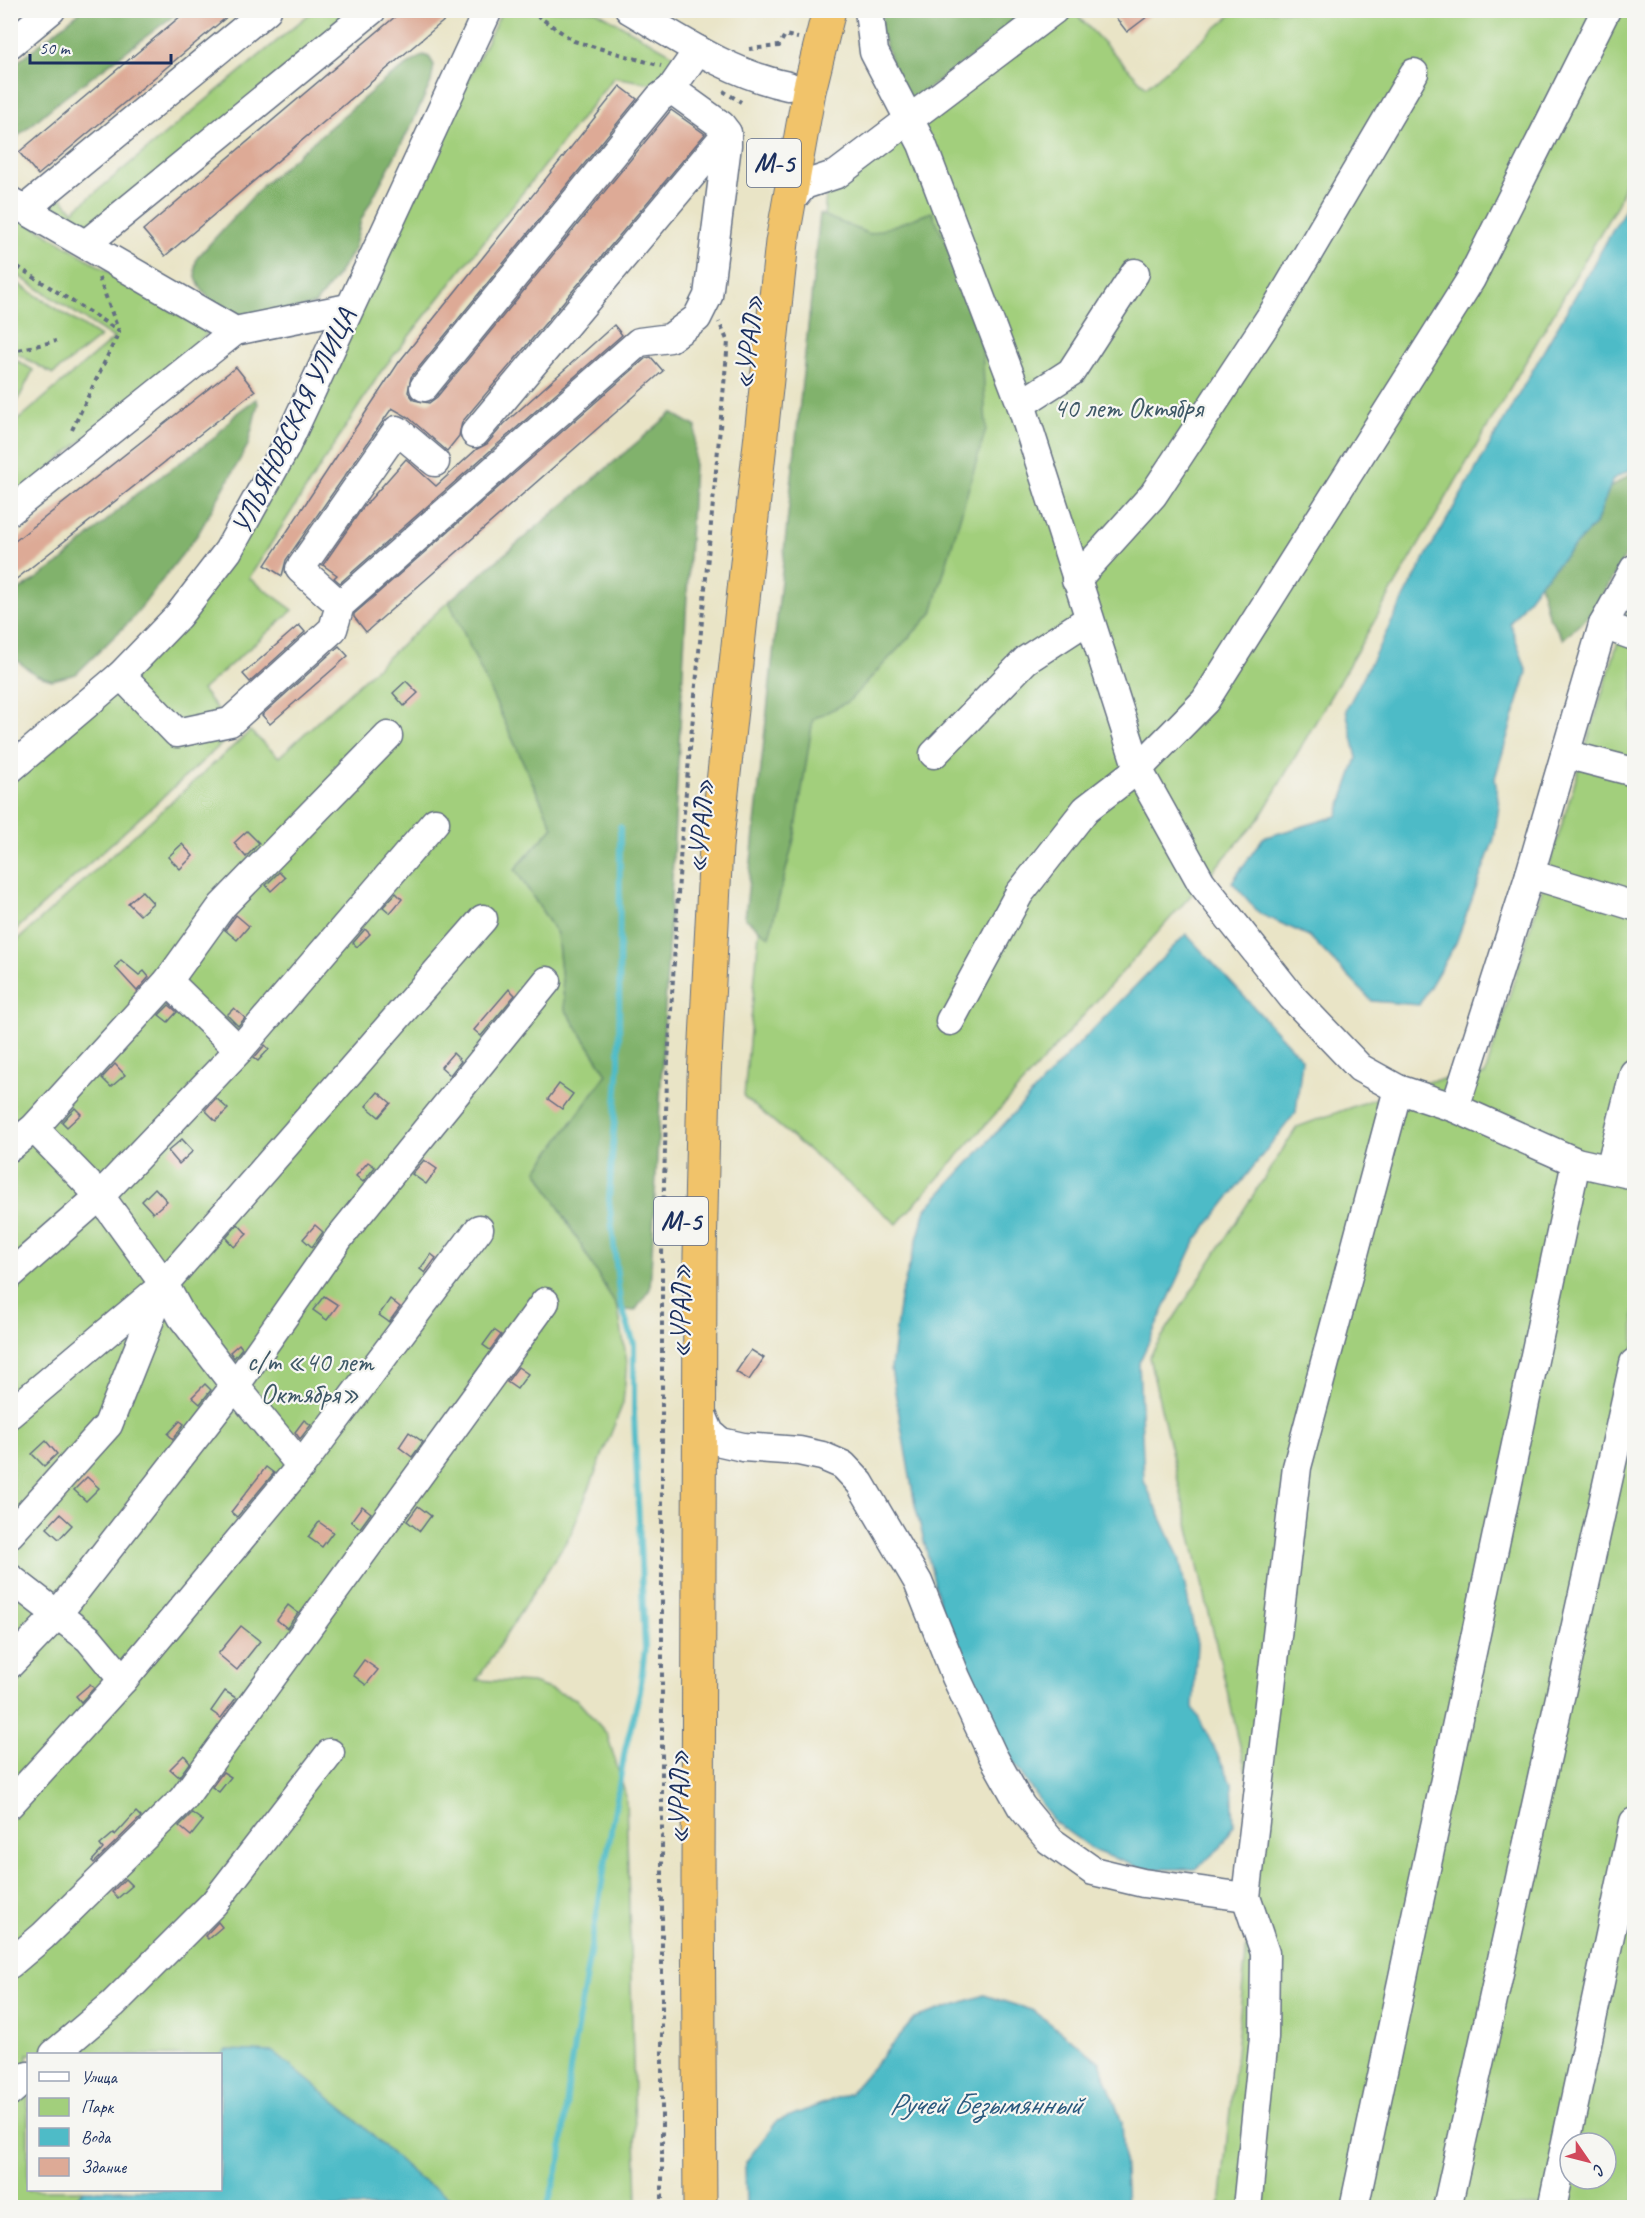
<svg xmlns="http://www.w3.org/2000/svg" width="1645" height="2218" viewBox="0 0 1645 2218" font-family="Caveat,sans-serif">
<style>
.green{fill:#a2cf7c;stroke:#5e7f6d;stroke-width:1.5;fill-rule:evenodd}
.forest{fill:#81b26c;stroke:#4e7065;stroke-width:1.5}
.water{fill:#4ebbc7;stroke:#347592;stroke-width:1.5}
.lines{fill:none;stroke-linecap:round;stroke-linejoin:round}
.stream{stroke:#4ebbc7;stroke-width:6}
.building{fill:#ddaa96}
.minor-casing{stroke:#636e82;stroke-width:31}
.highway-casing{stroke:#636e82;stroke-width:35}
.path{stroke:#636e82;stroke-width:4;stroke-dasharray:4.5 4.5;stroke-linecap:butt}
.minor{stroke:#fff;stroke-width:28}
.highway{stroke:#f1c36a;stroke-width:33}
.labels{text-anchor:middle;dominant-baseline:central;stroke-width:4.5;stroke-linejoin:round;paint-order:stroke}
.shield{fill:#f6f6f2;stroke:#5d6b8a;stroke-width:1.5}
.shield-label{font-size:27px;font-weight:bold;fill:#1b2f5e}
.street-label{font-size:28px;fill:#1b2f5e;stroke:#f6f6f2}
.park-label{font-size:28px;fill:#3d5766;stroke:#f6f6f2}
.water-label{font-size:30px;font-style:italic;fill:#2a597e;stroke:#f6f6f2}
</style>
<rect width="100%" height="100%" fill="#f6f6f2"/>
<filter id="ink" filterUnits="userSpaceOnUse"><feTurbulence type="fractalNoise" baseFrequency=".0167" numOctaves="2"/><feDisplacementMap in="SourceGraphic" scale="12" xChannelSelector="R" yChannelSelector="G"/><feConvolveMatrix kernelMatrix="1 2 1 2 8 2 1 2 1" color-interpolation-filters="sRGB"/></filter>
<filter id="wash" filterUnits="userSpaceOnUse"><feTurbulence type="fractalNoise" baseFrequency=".008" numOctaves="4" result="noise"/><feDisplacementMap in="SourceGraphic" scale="24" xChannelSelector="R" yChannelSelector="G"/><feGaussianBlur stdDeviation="1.35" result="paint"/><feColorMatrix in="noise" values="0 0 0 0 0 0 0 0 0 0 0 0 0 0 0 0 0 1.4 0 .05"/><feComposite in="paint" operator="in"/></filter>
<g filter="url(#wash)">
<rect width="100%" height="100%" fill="#e9e4c6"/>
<g class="green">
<path d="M 313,11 L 355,11 L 84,236 L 43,212 L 61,197 L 73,211 Z"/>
<path d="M 502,11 L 596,11 L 674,55 L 678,65 L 666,86 L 614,77 L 380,373 L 249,578 L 293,610 L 202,690 L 235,732 L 11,934 L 11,784 L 229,563 Z"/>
<path d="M 1073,11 L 1146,87 L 1236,11 L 1634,11 L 1634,155 L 1618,203 L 1259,819 L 897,1224 L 744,1097 L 826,195 Z"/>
<path d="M 10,211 L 208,333 L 11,501 L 11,426 L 114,338 L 11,271 Z"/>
<path d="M 11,279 L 100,337 L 53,374 L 11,350 Z"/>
<path d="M 11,357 L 33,370 L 16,404 L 11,408 Z"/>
<path d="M 1634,599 L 1634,2207 L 1220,2207 L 1259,1827 L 1149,1357 L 1297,1127 L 1420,1082 L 1485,1075 L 1627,612 ZM 1570,2143 L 1606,2143 L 1606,2179 L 1570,2179 Z"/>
<path d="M 449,601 L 553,827 L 515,869 L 557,934 L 565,1009 L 607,1074 L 537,1170 L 618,1309 L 627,1362 L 623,1403 L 571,1534 L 477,1680 L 533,1683 L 576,1699 L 607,1734 L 626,1796 L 637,2207 L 465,2207 L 418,2178 L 347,2112 L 273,2053 L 227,2050 L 221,2056 L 28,2054 L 28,2190 L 84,2190 L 66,2207 L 11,2207 L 10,947 L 250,731 L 279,757 Z"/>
</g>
<g class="forest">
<path d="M 81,11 L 180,11 L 56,104 L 11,142 L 11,67 Z"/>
<path d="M 884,11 L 1022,11 L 1002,34 L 906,105 L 880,29 Z"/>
<path d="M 423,55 L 429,57 L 434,65 L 431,82 L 412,124 L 361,220 L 354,250 L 335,279 L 315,304 L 239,323 C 218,307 187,288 197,258 L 264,184 L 386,79 Z"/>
<path d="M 932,212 L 981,321 L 986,429 L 932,613 L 848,702 L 813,719 L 795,835 L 769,937 L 745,918 L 820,214 L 870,234 Z"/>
<path d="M 256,399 L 258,403 L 248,445 L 198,534 L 132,619 L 76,674 L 52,680 L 36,675 L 11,656 L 11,596 L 62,561 L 136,494 L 213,439 L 237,413 Z"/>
<path d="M 672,413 L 696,427 L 650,1289 L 635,1311 L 618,1309 L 537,1170 L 607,1074 L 565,1009 L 557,934 L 515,869 L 553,827 L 449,601 Z"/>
<path d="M 1634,472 L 1634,541 L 1592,613 L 1563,639 L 1548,615 L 1540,583 L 1596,523 L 1609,488 Z"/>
</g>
<g class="water">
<path d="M 1634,187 L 1634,468 L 1613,479 L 1596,523 L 1540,583 L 1510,623 L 1527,672 L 1495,778 L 1499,806 L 1494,839 L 1456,943 L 1419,1005 L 1372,1001 L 1309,936 L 1260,914 L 1232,882 L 1263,838 L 1337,816 L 1357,758 L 1346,710 L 1426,556 L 1629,202 Z"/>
<path d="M 1186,934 L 1302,1059 L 1296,1112 L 1196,1240 L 1139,1363 L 1144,1481 L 1179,1557 L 1197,1644 L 1193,1707 L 1232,1783 L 1234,1825 L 1221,1847 L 1196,1869 L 1143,1869 L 1095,1851 L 1053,1821 L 991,1729 L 943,1617 L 915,1505 L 891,1369 L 900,1298 L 926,1209 L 1063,1060 Z"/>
<path d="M 984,1995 L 1034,2011 L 1100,2062 L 1122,2123 L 1127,2207 L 746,2207 L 745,2163 L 777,2121 L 850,2093 L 915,2018 Z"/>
<path d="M 226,2050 L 273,2052 L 347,2112 L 418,2178 L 465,2207 L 66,2207 L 84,2190 L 220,2190 L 220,2056 Z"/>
</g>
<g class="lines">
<path class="stream" d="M 547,2208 L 561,2157 L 570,2069 L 625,1750 L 640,1691 L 645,1648 L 634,1416 L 634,1344 L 620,1302 L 609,1199 L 619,1063 L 620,827"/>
</g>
<g id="blocks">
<g class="building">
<path d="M 188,10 L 235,10 L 38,175 L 19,152 Z"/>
<path d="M 403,10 L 439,10 L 446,19 L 165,256 L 143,230 Z"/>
<path d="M 1110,10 L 1156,10 L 1127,32 Z"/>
<path d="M 620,86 L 637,99 L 411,377 L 408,392 L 414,400 L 429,403 L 437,397 L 671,110 L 705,134 L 462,422 L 459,436 L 447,451 L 408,417 L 392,408 L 286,560 L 282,576 L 265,565 L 399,362 Z"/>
<path d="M 614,325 L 622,335 L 340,583 L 334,578 L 337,575 L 323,565 L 361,510 L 406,459 L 436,486 L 477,449 L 487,444 L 504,424 Z"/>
<path d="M 651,357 L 663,371 L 366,632 L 354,617 L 354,614 L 646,358 Z"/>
<path d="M 236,367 L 255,391 L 10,584 L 10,545 Z"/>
<path d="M 299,625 L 305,632 L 250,682 L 243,674 Z"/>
<path d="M 339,646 L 348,656 L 270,724 L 262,715 Z"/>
<path d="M 406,681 L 418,693 L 404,706 L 393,693 Z"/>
<path d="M 247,831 L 259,843 L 246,857 L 234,843 Z"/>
<path d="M 182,844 L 193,856 L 180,869 L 168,857 Z"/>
<path d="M 279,872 L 285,878 L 271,891 L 266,885 Z"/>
<path d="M 142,891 L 153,903 L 140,915 L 128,903 Z"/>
<path d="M 396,893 L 402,899 L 390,913 L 383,907 Z"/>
<path d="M 236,915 L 249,926 L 237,940 L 225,930 Z"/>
<path d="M 365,929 L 370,934 L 357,947 L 353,943 Z"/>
<path d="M 121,960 L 139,975 L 144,971 L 149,977 L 137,991 L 115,967 Z"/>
<path d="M 509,989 L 515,995 L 481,1036 L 474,1030 Z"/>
<path d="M 169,1005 L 177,1012 L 168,1022 L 159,1015 Z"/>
<path d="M 234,1008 L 245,1018 L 238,1026 L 227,1015 Z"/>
<path d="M 265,1045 L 269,1049 L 258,1061 L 254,1058 Z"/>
<path d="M 453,1053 L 461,1061 L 450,1075 L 441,1067 Z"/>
<path d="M 115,1064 L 125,1075 L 111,1087 L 102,1078 Z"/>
<path d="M 559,1084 L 573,1094 L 562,1109 L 548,1099 Z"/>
<path d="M 378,1092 L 391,1103 L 379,1117 L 366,1106 Z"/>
<path d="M 216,1098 L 228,1109 L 216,1121 L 205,1110 Z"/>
<path d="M 75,1108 L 81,1114 L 67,1127 L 62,1122 Z"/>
<path d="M 182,1139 L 193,1151 L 179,1164 L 168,1151 Z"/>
<path d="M 424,1160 L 437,1169 L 426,1184 L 412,1174 Z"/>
<path d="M 368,1162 L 375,1167 L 363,1182 L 356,1176 Z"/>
<path d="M 155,1188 L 167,1201 L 153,1213 L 142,1201 Z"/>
<path d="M 238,1224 L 247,1234 L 234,1247 L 226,1238 Z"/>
<path d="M 315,1225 L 323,1232 L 312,1247 L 303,1239 Z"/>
<path d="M 431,1254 L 436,1258 L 425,1273 L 420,1269 Z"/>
<path d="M 324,1296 L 338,1305 L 327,1320 L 313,1310 Z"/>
<path d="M 390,1299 L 400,1307 L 389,1322 L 379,1315 Z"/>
<path d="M 494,1330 L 501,1335 L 490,1350 L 483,1345 Z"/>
<path d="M 239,1344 L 242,1348 L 234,1358 L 230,1352 Z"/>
<path d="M 751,1350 L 764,1358 L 749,1380 L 736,1372 Z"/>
<path d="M 518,1367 L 528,1374 L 517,1389 L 507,1382 Z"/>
<path d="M 205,1384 L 211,1390 L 200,1404 L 192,1397 Z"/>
<path d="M 304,1420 L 311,1425 L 300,1439 L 295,1432 Z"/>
<path d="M 180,1421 L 184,1424 L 173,1439 L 168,1434 Z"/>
<path d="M 409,1432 L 423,1442 L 412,1457 L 399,1447 Z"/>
<path d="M 46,1441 L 57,1454 L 44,1466 L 32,1454 Z"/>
<path d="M 266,1467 L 274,1473 L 237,1517 L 231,1512 Z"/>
<path d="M 87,1477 L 99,1488 L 86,1501 L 74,1490 Z"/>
<path d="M 362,1506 L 371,1513 L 360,1528 L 351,1521 Z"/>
<path d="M 418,1506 L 431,1516 L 420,1531 L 407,1521 Z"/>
<path d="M 60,1514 L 72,1525 L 59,1539 L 47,1528 Z"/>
<path d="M 319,1522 L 333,1532 L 322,1547 L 308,1537 Z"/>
<path d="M 288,1605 L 298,1613 L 287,1628 L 277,1620 Z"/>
<path d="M 241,1626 L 260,1641 L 237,1670 L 218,1654 Z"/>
<path d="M 364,1660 L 378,1670 L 366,1685 L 353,1675 Z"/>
<path d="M 90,1684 L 94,1688 L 81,1702 L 76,1696 Z"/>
<path d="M 225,1691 L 236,1698 L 221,1718 L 211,1711 Z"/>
<path d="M 184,1755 L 190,1762 L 179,1777 L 170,1769 Z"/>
<path d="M 223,1772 L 231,1777 L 219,1792 L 212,1787 Z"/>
<path d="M 136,1812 L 141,1817 L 94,1863 L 92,1861 L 103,1849 L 100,1845 L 114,1833 L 115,1835 Z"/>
<path d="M 192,1813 L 203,1821 L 191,1836 L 179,1826 Z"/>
<path d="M 125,1879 L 132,1886 L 118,1898 L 112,1892 Z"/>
<path d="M 218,1922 L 222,1927 L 208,1939 L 205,1936 Z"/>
</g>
</g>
</g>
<g filter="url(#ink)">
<use href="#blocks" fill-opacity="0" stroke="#636e82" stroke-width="1.5"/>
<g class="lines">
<g class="minor-casing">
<g id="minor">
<path d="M 630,10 C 681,40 730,74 788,86"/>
<path d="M 869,10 L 874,52 L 922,144 L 1021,404 L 1138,769 L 1201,882 L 1292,997 L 1360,1068 L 1398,1089 L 1455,1108 L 1576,1162 L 1634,1175"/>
<path d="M 10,44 L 51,10"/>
<path d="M 671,89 L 698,50"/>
<path d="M 10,201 L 235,331 L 348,308"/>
<path d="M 788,204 L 804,185 L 837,174 L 1054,10"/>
<path d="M 25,209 L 267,10"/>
<path d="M 86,244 L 372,10"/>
<path d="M 1021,404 L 1071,372 L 1135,273"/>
<path d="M 475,433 L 727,133"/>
<path d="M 10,511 L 235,331"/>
<path d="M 1076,580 L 1153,495 L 1273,313 L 1414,73"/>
<path d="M 340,605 L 300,569 L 397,430 L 435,462"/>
<path d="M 1603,625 L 1634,636"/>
<path d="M 121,675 L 177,733 L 230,722 L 333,629 L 340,605 L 639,342 L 670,338 L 697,318 L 708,296 L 727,145 L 727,133 L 721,125 L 671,89 L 659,98 L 424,387"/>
<path d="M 934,754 L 1026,660 L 1089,619"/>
<path d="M 1565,754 L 1634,772"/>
<path d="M 10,769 L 121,675 L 178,616 L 228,551 L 284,450 L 488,10"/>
<path d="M 1530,874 L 1634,906"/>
<path d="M 168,981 L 239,1050"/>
<path d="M 950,1021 L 1019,894 L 1086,809 L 1138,769 L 1205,701 L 1471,279 L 1606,10"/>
<path d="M 1455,1108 L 1530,874 L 1603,625 L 1634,569"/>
<path d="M 34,1128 L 100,1196 L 164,1284 L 182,1317 L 235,1386 L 301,1466"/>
<path d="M 10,1147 L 34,1128 L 168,981 L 222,906 L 388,736"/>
<path d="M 1610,1169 L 1634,1073"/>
<path d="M 10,1275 L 100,1196 L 239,1050 L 435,822"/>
<path d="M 700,1410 L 710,1433 L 721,1442 L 743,1447 L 799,1451 L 822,1456 L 843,1465 L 860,1483 L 918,1582 L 956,1677 L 993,1756 L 1021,1806 L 1049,1840 L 1093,1871 L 1143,1883 L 1246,1897"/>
<path d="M 10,1414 L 160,1288"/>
<path d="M 10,1534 L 108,1425 L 164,1284 L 483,919"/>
<path d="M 10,1578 L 89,1639 L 123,1680"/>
<path d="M 10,1664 L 56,1616 L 235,1386 L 339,1238 L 547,981"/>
<path d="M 10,1804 L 123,1680 L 301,1466 L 479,1229"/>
<path d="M 10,1964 L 43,1936 L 183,1799 L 545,1302"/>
<path d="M 54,2054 L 113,2004 L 214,1903 L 330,1753"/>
<path d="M 10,2092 L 28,2076"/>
<path d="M 1247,2208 L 1264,2037 L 1265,1953 L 1246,1897 L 1297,1467 L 1398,1089"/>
<path d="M 1354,2208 L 1576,1162"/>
<path d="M 1447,2208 L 1634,1363"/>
<path d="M 1552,2208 L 1634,1822"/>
</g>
</g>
<g class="highway-casing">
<path id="highway" d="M 700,2208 L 698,1880 L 700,1256 L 704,1078 L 716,847 L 782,242 L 809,91 L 829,10"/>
</g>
<g class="path">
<path d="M 529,10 L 574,41 L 661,66"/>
<path d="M 749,49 L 779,46 L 785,35 L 798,38"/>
<path d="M 723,91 L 741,102"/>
<path d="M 10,262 L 119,331"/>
<path d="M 10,352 L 56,341"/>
<path d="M 72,430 L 119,332 L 99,278"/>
<path d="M 662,2208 L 662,1255 L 667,1078 L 681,845 L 728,342 L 719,322"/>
</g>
<use href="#minor" class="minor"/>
<use href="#highway" class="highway"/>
</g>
</g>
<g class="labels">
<g class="shield">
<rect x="747" y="139" width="54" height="48" rx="4.5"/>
<rect x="654" y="1197" width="54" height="48" rx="4.5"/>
</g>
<g class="shield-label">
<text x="774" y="163">М-5</text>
<text x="681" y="1221">М-5</text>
</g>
<g class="street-label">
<text transform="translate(748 342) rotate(-83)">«УРАЛ»</text>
<text transform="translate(293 421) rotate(-64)">УЛЬЯНОВСКАЯ УЛИЦА</text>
<text transform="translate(700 826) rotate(-85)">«УРАЛ»</text>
<text transform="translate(680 1311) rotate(-90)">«УРАЛ»</text>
<text transform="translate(678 1797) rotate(-90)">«УРАЛ»</text>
</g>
<g class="park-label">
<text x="1128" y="407">40 лет Октября</text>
<text x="310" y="1361">с/т «40 лет<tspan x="310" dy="32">Октября»</tspan></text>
</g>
<g class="water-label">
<text x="985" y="2104">Ручей Безымянный</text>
</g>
</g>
<rect width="1645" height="2218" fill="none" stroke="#f6f6f2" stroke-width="36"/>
<rect x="27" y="2053" width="195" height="138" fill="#f6f6f2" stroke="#9ea6b7" stroke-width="1.5"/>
<rect x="39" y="2072" width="30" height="9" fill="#ffffff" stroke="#9ea6b7" stroke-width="1.5"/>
<text x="81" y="2083" font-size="18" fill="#1b2f5e">Улица</text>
<rect x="39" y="2098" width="30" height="18" fill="#a2cf7c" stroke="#9ea6b7" stroke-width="1.5"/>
<text x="81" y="2113" font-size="18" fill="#1b2f5e">Парк</text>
<rect x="39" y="2128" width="30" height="18" fill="#4ebbc7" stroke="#9ea6b7" stroke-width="1.5"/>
<text x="81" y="2143" font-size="18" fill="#1b2f5e">Вода</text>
<rect x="39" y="2158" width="30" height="18" fill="#ddaa96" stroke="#9ea6b7" stroke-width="1.5"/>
<text x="81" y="2173" font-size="18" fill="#1b2f5e">Здание</text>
<g transform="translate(1588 2161) rotate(125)"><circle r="28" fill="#f6f6f2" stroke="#9ea6b7" stroke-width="1.5"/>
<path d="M0-4.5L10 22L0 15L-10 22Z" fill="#d1495b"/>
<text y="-9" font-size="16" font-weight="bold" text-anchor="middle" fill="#1b2f5e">С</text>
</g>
<path d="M30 54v9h141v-9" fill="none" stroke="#1b2f5e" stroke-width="3"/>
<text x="39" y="54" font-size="18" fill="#1b2f5e" stroke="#f6f6f2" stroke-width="4.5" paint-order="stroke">50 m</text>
</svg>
